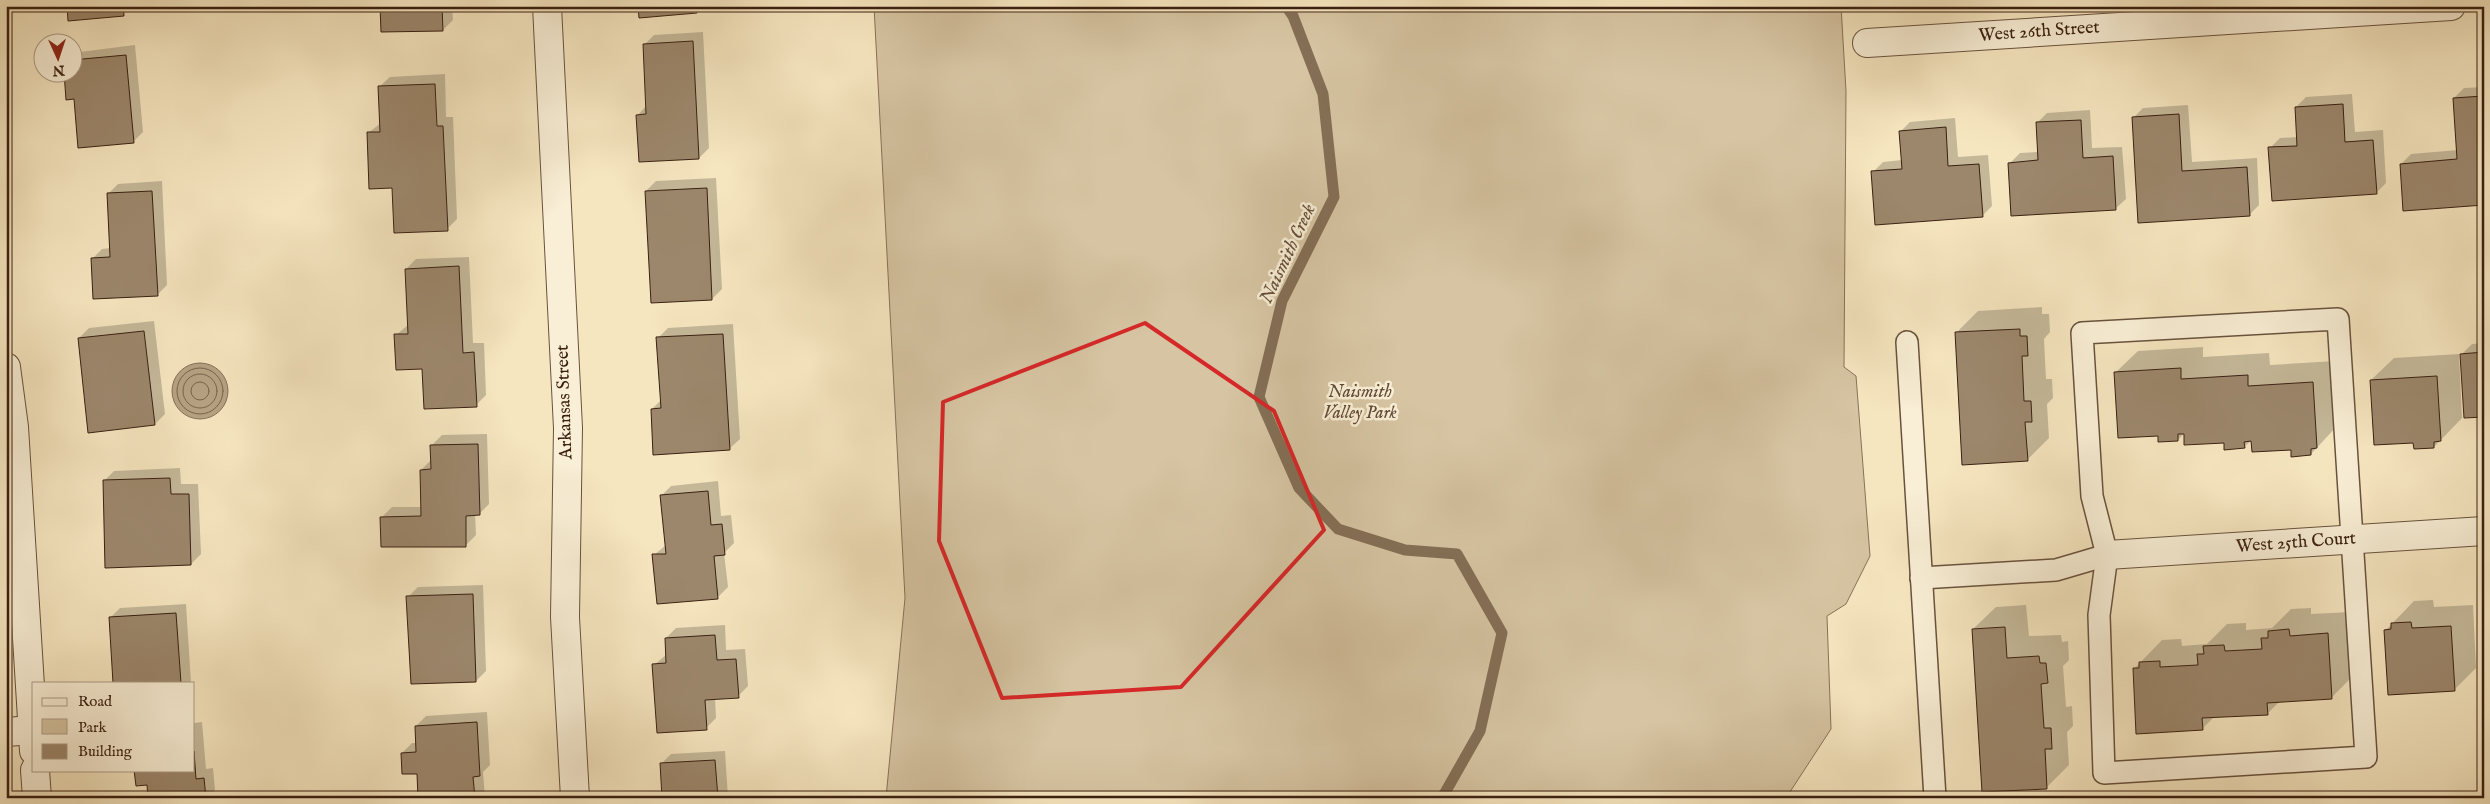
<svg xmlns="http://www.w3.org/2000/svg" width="2490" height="804" viewBox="0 0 2490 804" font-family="'IM FELL English',serif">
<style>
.green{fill:#d6c4a2;stroke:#88725a}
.water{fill:#b6a384;stroke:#846f56}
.shadow{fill:#0003}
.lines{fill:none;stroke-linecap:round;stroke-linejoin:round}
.shore{stroke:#78624a;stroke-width:1}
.stream{stroke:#846f56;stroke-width:11}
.building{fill:#9c876c;stroke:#3a2011}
.service-casing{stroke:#69523d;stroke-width:24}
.minor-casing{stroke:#69523d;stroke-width:30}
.service{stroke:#f9efd6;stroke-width:21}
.minor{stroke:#f9efd6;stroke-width:28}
.marked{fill:none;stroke:#d62828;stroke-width:4;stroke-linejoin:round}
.labels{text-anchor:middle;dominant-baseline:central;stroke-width:5;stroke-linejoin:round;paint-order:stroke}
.street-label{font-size:18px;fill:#3a2011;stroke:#f9efd6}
.park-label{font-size:18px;font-style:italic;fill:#614935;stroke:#f9efd6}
.water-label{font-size:19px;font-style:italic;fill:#654e39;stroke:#f9efd6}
</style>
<rect width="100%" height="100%" fill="#f6e6c0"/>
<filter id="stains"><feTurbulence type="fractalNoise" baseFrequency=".004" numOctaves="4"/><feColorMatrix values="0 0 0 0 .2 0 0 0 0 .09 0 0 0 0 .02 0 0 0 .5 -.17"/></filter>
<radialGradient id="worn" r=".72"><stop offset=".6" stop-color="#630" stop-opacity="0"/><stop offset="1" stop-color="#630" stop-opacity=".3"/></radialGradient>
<path class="green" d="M 874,6 L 1841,6 L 1846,91 L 1844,367 L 1856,376 L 1870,556 L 1846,604 L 1827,616 L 1831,729 L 1786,798 L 886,798 L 905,598 Z"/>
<circle class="water" cx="200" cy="391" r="28"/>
<g class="shadow">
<path d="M 68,6 L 132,6 L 123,15 Z"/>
<path d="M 381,6 L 452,6 L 453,20 L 443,30 Z"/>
<path d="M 640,6 L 703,6 L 697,12 Z"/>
<path d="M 703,32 L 709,148 L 699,158 L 638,115 L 647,105 L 644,45 L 654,35 Z"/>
<path d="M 135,45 L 143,132 L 133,142 L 72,72 L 72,53 Z"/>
<path d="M 445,74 L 446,117 L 453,117 L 457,219 L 447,229 L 394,187 L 368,133 L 381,123 L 379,87 L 390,77 Z"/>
<path d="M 2484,87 L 2484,204 L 2401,164 L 2411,154 L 2458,150 L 2454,98 L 2464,88 Z"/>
<path d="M 2352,94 L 2355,132 L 2383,130 L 2386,183 L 2376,193 L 2270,148 L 2280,138 L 2298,137 L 2296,107 L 2306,97 Z"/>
<path d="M 2188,105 L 2192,162 L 2257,158 L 2259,205 L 2249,215 L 2139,222 L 2133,118 L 2143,108 Z"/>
<path d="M 2090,110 L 2092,148 L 2122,147 L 2126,199 L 2115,209 L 2010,163 L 2020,153 L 2038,152 L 2037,123 L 2047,113 Z"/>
<path d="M 1955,118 L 1958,157 L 1988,155 L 1992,206 L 1982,216 L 1873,172 L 1883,162 L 1902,160 L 1900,132 L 1910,122 Z"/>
<path d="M 716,178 L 722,289 L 712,299 L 646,191 L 656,181 Z"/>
<path d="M 162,181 L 167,285 L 157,295 L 92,259 L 102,249 L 111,248 L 108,194 L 118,184 Z"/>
<path d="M 469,257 L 473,343 L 484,343 L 486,395 L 476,405 L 423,368 L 396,335 L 408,325 L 406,269 L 416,259 Z"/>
<path d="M 2042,307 L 2042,314 L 2049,314 L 2050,332 L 2044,339 L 2046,379 L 2052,379 L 2053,398 L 2047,404 L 2049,438 L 2027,460 L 1956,333 L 1978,311 Z"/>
<path d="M 154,321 L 165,414 L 155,424 L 79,338 L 89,328 Z"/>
<path d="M 733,324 L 740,439 L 729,449 L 652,409 L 661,400 L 658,338 L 668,328 Z"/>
<path d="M 2484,343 L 2484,416 L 2462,354 L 2472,344 Z"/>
<path d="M 2203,347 L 2203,357 L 2269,353 L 2270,365 L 2335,361 L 2338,425 L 2311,454 L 2252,440 L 2244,447 L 2185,432 L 2178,440 L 2159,435 L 2115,373 L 2138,351 Z"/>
<path d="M 2459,354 L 2462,418 L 2434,447 L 2414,442 L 2371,380 L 2394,358 Z"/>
<path d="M 487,434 L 489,504 L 479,514 L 475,514 L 476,535 L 466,545 L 381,518 L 392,507 L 422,507 L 421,470 L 431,460 L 431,446 L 442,435 Z"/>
<path d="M 180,468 L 181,484 L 198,484 L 201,554 L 191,564 L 104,481 L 114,471 Z"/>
<path d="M 718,481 L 721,516 L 731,515 L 734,543 L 724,553 L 728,587 L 718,597 L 654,555 L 666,545 L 661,496 L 671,486 Z"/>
<path d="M 483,585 L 486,671 L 476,681 L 408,597 L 418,587 Z"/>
<path d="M 2433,600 L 2434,607 L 2473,605 L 2476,668 L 2454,690 L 2386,630 L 2414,601 Z"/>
<path d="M 186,604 L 191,683 L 115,683 L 110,618 L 120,608 Z"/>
<path d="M 2026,605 L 2029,636 L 2061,635 L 2062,642 L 2068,641 L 2069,660 L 2063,666 L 2066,707 L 2072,706 L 2073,726 L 2067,732 L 2069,765 L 2047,787 L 1973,629 L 1996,607 Z"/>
<path d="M 2311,608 L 2311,614 L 2350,612 L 2353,676 L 2331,698 L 2280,701 L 2267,714 L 2215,716 L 2202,729 L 2134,669 L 2162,640 L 2181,639 L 2182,646 L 2207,644 L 2227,624 L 2246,623 L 2246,630 L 2272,628 L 2291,609 Z"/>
<path d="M 725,625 L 726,650 L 745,649 L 748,686 L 738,696 L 715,698 L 716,718 L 706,728 L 654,665 L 667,654 L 666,638 L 676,628 Z"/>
<path d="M 487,712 L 490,765 L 483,772 L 485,798 L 420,798 L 418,772 L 402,753 L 412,743 L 417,743 L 416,726 L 426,716 Z"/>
<path d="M 202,722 L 206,769 L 213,768 L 215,790 L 208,798 L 149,798 L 194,770 L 194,723 Z"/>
<path d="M 725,751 L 728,798 L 663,798 L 661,764 L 671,754 Z"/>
</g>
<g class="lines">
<g class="shore">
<circle cx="200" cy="391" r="23"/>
<circle cx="200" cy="391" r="17"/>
<circle cx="200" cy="391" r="9"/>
</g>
<path class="stream" d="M 1286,6 L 1293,16 L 1323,94 L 1334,197 L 1282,301 L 1259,397 L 1299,488 L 1338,529 L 1405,550 L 1457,554 L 1502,633 L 1480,731 L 1442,798"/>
</g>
<g class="building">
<path d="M 67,6 L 123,6 L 124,16 L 68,21 Z"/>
<path d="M 380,6 L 442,6 L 443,31 L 381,32 Z"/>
<path d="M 638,6 L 697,6 L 697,13 L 639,18 Z"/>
<path d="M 693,41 L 699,159 L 639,162 L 636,115 L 646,114 L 643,44 Z"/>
<path d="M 126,55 L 134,143 L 78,148 L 74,99 L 66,100 L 64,72 L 72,72 L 72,60 Z"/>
<path d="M 435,84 L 437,126 L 443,126 L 448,231 L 394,233 L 392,188 L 369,189 L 367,132 L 380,132 L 378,86 Z"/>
<path d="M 2484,96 L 2484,205 L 2403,211 L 2400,164 L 2457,159 L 2453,98 Z"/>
<path d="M 2343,104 L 2345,142 L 2373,140 L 2377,194 L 2272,201 L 2268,147 L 2297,146 L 2295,107 Z"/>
<path d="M 2179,114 L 2182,171 L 2247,167 L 2250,216 L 2138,223 L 2132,117 Z"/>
<path d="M 2081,120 L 2083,158 L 2113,156 L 2116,210 L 2011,216 L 2008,163 L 2038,160 L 2036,122 Z"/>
<path d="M 1946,127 L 1948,166 L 1979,164 L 1983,217 L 1875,225 L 1871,171 L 1902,169 L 1899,131 Z"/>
<path d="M 707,188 L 712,300 L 651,303 L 645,191 Z"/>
<path d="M 152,191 L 158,296 L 93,299 L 91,258 L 110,257 L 107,193 Z"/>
<path d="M 459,266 L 463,353 L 474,352 L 477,407 L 424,409 L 422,369 L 396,370 L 394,334 L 408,334 L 405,269 Z"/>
<path d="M 2020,329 L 2020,336 L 2027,336 L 2028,356 L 2022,356 L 2024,401 L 2031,401 L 2032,422 L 2025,422 L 2028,461 L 1962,465 L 1955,332 Z"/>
<path d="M 144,331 L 155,425 L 88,433 L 78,338 Z"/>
<path d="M 723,334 L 730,450 L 653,455 L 651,409 L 661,408 L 656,337 Z"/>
<path d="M 2484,352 L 2484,417 L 2464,418 L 2460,354 Z"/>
<path d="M 2181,368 L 2181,379 L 2248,375 L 2248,386 L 2313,382 L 2317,448 L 2311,449 L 2311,455 L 2291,457 L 2291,450 L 2252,452 L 2251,441 L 2244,442 L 2245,448 L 2224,450 L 2224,443 L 2184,445 L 2184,434 L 2178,434 L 2178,441 L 2158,442 L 2158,436 L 2118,438 L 2114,372 Z"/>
<path d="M 2437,376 L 2441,441 L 2434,442 L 2434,448 L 2414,449 L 2413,443 L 2374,445 L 2370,380 Z"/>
<path d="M 478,444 L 480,515 L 466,516 L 466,547 L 381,547 L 380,517 L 421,516 L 420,470 L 431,469 L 430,445 Z"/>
<path d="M 170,478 L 171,494 L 189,494 L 191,565 L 105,568 L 103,480 Z"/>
<path d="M 708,491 L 711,525 L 722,524 L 725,555 L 714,556 L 718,599 L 657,604 L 652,554 L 666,554 L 660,495 Z"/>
<path d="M 473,594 L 476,682 L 411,684 L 406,596 Z"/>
<path d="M 176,613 L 181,683 L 113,683 L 109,617 Z"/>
<path d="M 2411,622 L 2412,628 L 2451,626 L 2455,691 L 2388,695 L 2384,630 L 2391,629 L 2391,623 Z"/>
<path d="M 2005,627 L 2007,658 L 2039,656 L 2040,663 L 2046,663 L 2048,683 L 2041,684 L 2044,728 L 2051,728 L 2052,749 L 2045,749 L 2047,789 L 1982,792 L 1972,629 Z"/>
<path d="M 2289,629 L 2290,636 L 2328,633 L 2332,699 L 2267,703 L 2268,715 L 2202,718 L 2203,730 L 2136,734 L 2133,668 L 2139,668 L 2139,662 L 2160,661 L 2160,667 L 2198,665 L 2197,654 L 2204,654 L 2203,646 L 2224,645 L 2225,651 L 2262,649 L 2261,638 L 2268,638 L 2268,631 Z"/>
<path d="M 715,635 L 717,660 L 736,659 L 739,698 L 705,700 L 707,730 L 657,733 L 652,664 L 666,663 L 665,638 Z"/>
<path d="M 477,722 L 480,776 L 473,777 L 475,798 L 418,798 L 417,774 L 402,774 L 401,753 L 416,752 L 415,726 Z"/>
<path d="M 194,751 L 196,779 L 204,778 L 206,798 L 148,798 L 147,785 L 136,786 L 134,770 L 194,770 Z"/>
<path d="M 715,760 L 718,798 L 662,798 L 660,763 Z"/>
</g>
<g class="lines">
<g class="service-casing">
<g id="service">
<path d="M 2338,319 L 2366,757 L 2104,773 L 2099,615 L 2107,555 L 2092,496 L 2082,333 Z"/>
<path d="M 1907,342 L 1935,798"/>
<path d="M 1921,578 L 2056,570 L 2107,555"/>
</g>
</g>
<g class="minor-casing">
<g id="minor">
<path d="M 547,6 L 568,428 L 565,617 L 575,798"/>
<path d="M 1867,43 L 2451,6"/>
<path d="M 6,367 L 14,427 L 34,751"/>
<path d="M 2107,555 L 2484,531"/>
<path d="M 6,732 L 33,730"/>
<path d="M 35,770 L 37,798"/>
</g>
</g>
<use href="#service" class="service"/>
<use href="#minor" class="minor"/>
</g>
<path class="marked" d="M 1145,323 L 1274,411 L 1324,530 L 1181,687 L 1002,698 L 939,541 L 943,402 Z"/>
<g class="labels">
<g class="street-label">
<text transform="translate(2039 32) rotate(-4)">West 26th Street</text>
<text transform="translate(565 402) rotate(-92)">Arkansas Street</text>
<text transform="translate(2296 543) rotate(-4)">West 25th Court</text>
</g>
<g class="park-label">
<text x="1360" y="392">Naismith<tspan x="1360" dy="21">Valley Park</tspan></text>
</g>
<g class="water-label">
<text transform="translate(1288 254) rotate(-65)">Naismith Creek</text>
</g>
</g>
<rect width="2490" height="804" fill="none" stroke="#f6e6c0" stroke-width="25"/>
<rect x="8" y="8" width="2475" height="789" fill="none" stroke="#3a2011" stroke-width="2.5"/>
<rect x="12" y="12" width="2465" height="779" fill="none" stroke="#3a2011"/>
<rect x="32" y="682" width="162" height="90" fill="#f9efd6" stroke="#ad9c87"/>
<rect x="42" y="698" width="25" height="8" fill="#f9efd6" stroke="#ad9c87"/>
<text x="78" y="706" font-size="15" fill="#3a2011">Road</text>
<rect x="42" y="719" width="25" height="15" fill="#d6c4a2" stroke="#ad9c87"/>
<text x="78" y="732" font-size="15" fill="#3a2011">Park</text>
<rect x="42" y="744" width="25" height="15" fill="#9c876c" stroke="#ad9c87"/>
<text x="78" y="756" font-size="15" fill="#3a2011">Building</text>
<g transform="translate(58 58) rotate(177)"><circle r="24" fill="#f9efd6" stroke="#ad9c87"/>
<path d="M0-4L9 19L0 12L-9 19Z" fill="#8f2418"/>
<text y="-8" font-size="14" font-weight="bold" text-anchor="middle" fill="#3a2011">N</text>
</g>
<rect width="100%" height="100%" filter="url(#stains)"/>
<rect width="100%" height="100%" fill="url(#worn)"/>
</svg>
